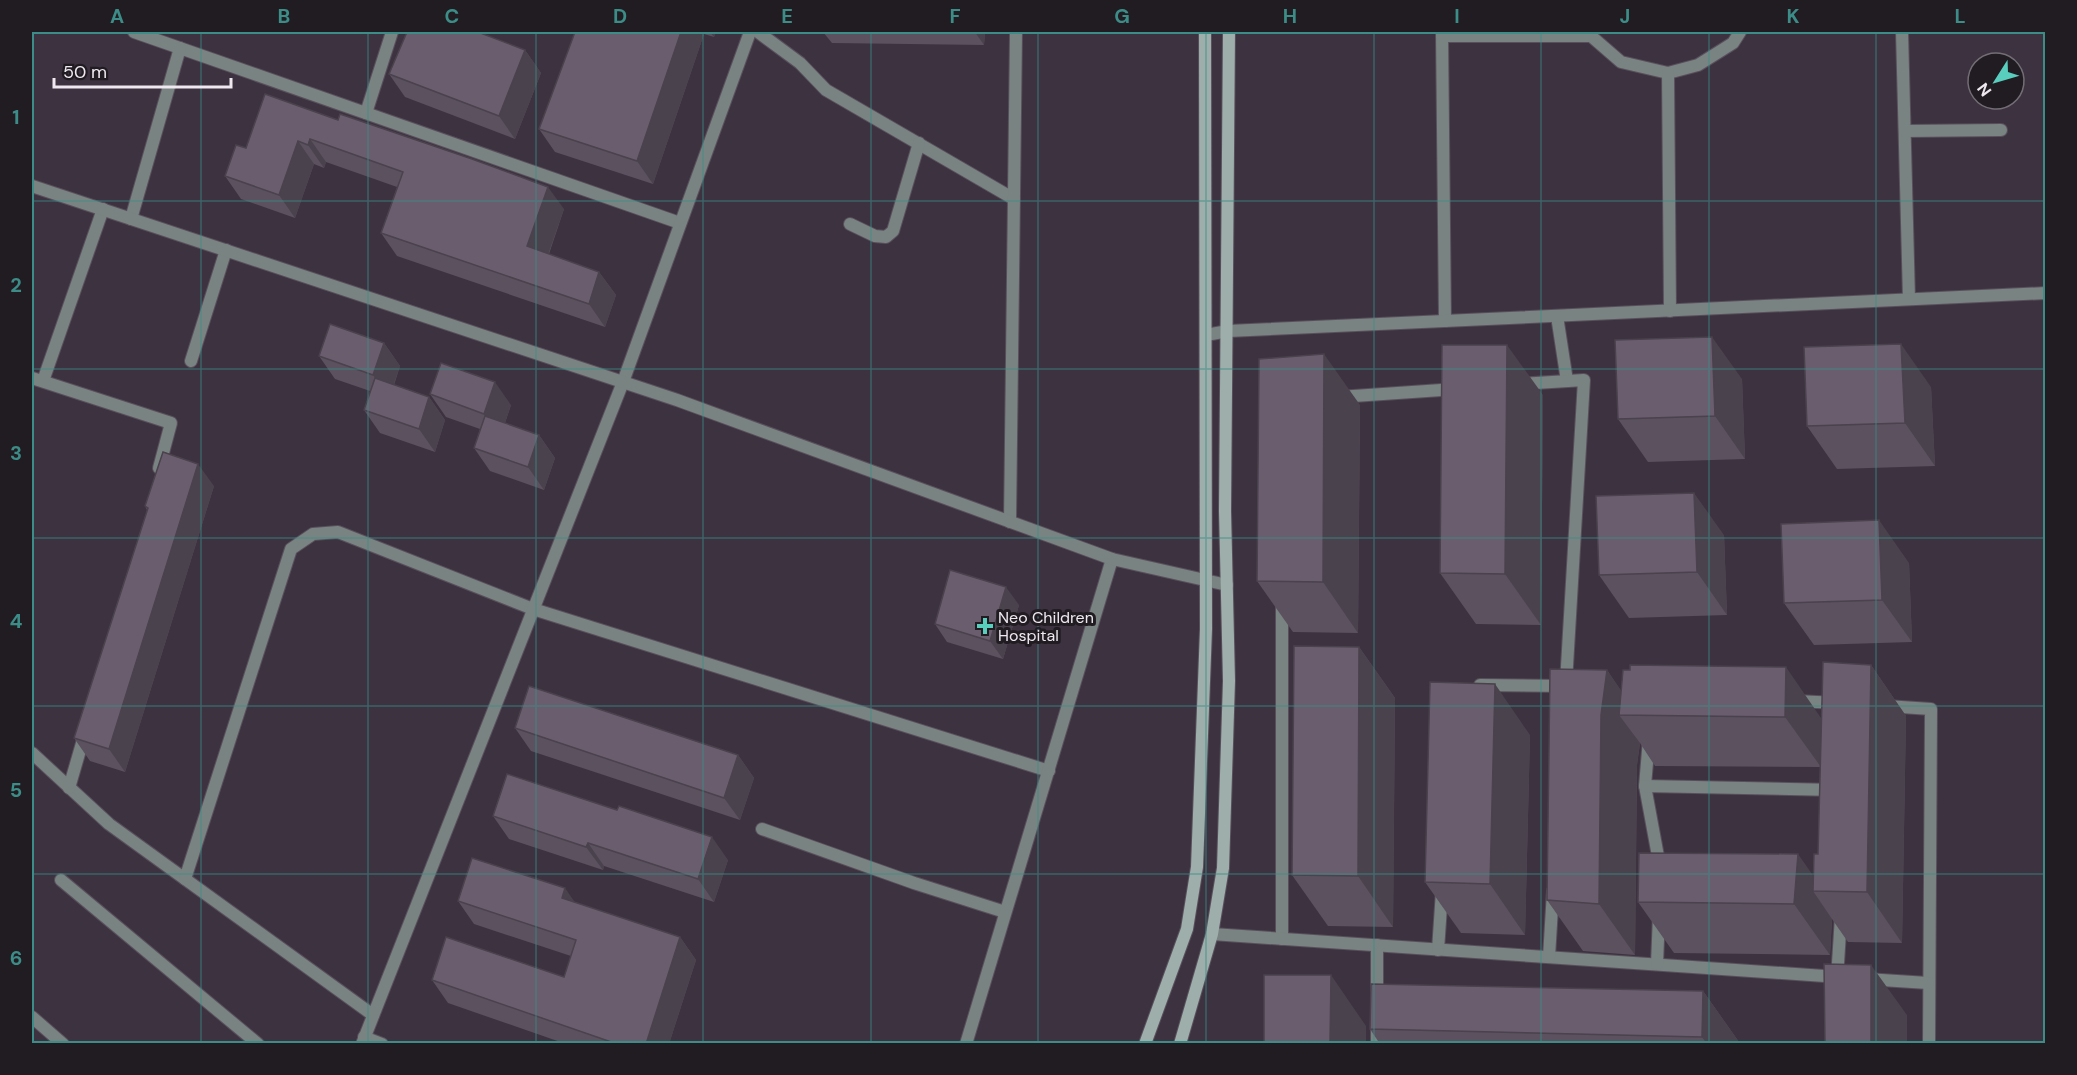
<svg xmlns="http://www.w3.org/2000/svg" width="2077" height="1075" viewBox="0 0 2077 1075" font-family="'DM Sans',sans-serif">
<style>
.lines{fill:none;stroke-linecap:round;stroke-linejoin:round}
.minor-casing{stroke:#594f5c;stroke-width:14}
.tertiary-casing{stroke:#594f5c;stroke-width:14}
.secondary-casing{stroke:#594f5c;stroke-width:14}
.minor{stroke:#798381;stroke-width:12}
.tertiary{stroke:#798381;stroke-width:12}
.secondary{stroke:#9daeab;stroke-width:12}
.wall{fill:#5b515f}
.shaded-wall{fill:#4a424d}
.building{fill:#6a5e6e;stroke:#4a424d;stroke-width:1.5}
.grid{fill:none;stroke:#3c8d88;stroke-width:1.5;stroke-opacity:0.55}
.poi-dot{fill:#59cebe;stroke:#211c22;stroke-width:2}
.labels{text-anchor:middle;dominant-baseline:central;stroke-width:6;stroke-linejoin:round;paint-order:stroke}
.poi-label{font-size:16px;fill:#efe8f1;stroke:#211c22;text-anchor:start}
.neatline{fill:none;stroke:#3c8d88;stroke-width:2}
.grid-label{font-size:20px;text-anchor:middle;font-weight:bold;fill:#3c8d88}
</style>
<rect width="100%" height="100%" fill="#3d3240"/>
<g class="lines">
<g class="minor-casing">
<g id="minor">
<path d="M 134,32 L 680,223"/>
<path d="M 758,32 L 800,63 L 826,90 L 1014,199"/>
<path d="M 1442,32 L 1445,321"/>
<path d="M 1902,32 L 1909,299"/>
<path d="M 1442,36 L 1591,36 L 1621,62 L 1668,73 L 1698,65 L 1733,43 L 1740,32"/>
<path d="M 1668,73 L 1670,311"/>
<path d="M 366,113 L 392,32"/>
<path d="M 1905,131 L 2001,130"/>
<path d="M 131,219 L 180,48"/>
<path d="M 850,224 L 875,236 L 886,237 L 893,231 L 919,143"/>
<path d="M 1557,316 L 1567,381"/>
<path d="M 191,361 L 226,250"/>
<path d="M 32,378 L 171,423 L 159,468"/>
<path d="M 43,381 L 103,209"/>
<path d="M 1518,384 L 1584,380 L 1566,683"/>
<path d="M 1339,397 L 1456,389"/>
<path d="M 1010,522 L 1016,32"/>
<path d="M 1282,601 L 1282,939"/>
<path d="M 1480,685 L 1565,686"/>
<path d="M 1796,701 L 1838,703"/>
<path d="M 1886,706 L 1931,709 L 1929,1044"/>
<path d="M 1649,739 L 1645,786 L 1660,867"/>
<path d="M 32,753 L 109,824 L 373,1015"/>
<path d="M 1645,786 L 1836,790"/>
<path d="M 69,788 L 85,733"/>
<path d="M 762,829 L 914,883 L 1005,912"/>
<path d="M 185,879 L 291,549 L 313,534 L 338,532 L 533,609 L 1049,771"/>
<path d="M 61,880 L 258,1044"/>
<path d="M 1212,934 L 1839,977"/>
<path d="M 1438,950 L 1442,891"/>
<path d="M 1549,957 L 1553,891"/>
<path d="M 1657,964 L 1659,915"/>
<path d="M 1837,979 L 1841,916"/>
<path d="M 1866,979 L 1928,983"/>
<path d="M 1377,998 L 1377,945"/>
<path d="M 32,1017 L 63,1044"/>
<path d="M 364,1037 L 382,1044"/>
<path d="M 362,1044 L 623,382 L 750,32"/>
<path d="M 966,1044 L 1112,559"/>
<path d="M 1377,1044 L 1377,1021"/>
</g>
</g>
<g class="tertiary-casing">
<g id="tertiary">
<path d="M 32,186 L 677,400 L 1112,559 L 1227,585"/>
<path d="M 1206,335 L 1228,331 L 2046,293"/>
</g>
</g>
<g class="secondary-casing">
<g id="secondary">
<path d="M 1145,1044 L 1187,929 L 1197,867 L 1206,629 L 1205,32"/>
<path d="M 1180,1044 L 1212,934 L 1223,868 L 1229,681 L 1225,511 L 1229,32"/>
</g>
</g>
<use href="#minor" class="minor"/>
<use href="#tertiary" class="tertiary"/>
<use href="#secondary" class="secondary"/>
</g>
<g class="wall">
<path d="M 575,32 L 716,32 L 714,37 L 704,34 L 653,184 L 555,152 L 539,129 Z"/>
<path d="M 823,32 L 985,32 L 984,45 L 832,43 Z"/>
<path d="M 525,50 L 541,73 L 515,139 L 405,97 L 389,74 Z"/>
<path d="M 265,94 L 564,209 L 549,254 L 599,272 L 616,295 L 605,327 L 397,256 L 381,233 L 397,187 L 326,162 L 324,168 L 314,164 L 295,218 L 241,199 L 225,176 L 246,148 Z"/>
<path d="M 384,343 L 400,366 L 394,385 L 429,397 L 445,420 L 435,452 L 380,433 L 364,410 L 370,391 L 335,379 L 319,356 Z"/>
<path d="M 1742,379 L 1745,459 L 1648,462 L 1618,419 Z"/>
<path d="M 1931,387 L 1935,466 L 1837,469 L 1807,426 Z"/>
<path d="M 430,394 L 511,405 L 505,423 L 539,435 L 555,458 L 544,490 L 490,471 L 474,448 L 480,429 L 446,417 Z"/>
<path d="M 1543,395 L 1541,625 L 1476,624 L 1440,573 Z"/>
<path d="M 1360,405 L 1358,633 L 1293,632 L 1257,581 Z"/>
<path d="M 214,486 L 125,772 L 90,761 L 74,738 L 147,510 L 145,506 Z"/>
<path d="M 1724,535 L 1727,615 L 1629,618 L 1599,575 Z"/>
<path d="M 1909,563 L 1912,642 L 1814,645 L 1784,603 Z"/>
<path d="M 1019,605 L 1003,659 L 947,642 L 935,624 Z"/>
<path d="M 1359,647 L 1395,698 L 1393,927 L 1328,926 L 1292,875 Z"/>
<path d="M 1871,665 L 1906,716 L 1902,943 L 1848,942 L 1832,919 L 1830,955 L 1674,953 L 1638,902 L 1813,876 L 1818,854 L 1820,767 L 1655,766 L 1640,743 L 1637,765 L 1635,955 L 1583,951 L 1547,900 L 1607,670 L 1621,691 L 1821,718 L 1821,747 Z"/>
<path d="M 515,728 L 738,755 L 754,778 L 740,820 L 531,751 Z"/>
<path d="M 1530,735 L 1525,935 L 1461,933 L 1425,882 Z"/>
<path d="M 493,816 L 728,860 L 714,902 L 604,866 L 603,870 L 509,839 Z"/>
<path d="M 458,901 L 574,902 L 680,937 L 696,960 L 669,1044 L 566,1044 L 448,1003 L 432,980 L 564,977 L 571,956 L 474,924 Z"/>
<path d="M 1703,991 L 1739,1042 L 1739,1044 L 1380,1044 L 1370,1029 Z"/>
</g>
<g class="shaded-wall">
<path d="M 681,32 L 703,32 L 704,34 L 653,184 L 637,161 Z"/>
<path d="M 710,32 L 716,32 L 714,37 Z"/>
<path d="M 975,32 L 985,32 L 984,45 Z"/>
<path d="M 525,50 L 541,73 L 515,139 L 499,116 Z"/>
<path d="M 310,139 L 326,162 L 324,168 L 308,145 Z"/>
<path d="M 298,141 L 314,164 L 295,218 L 279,195 Z"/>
<path d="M 548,187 L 564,209 L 543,269 L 527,246 Z"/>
<path d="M 599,272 L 616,295 L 605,327 L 589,304 Z"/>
<path d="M 1712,337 L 1742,379 L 1745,459 L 1715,416 Z"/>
<path d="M 384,343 L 400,366 L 389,398 L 373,375 Z"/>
<path d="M 1901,344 L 1931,387 L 1935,466 L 1905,423 Z"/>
<path d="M 1507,345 L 1543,395 L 1541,625 L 1505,574 Z"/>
<path d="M 1324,354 L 1360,405 L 1358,633 L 1323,582 Z"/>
<path d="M 495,382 L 511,405 L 500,437 L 484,414 Z"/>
<path d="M 429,397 L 445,420 L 435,452 L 419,429 Z"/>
<path d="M 539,435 L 555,458 L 544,490 L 528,467 Z"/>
<path d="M 198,464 L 214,486 L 125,772 L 109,749 Z"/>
<path d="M 1694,493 L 1724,535 L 1727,615 L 1697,572 Z"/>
<path d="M 1879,520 L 1909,563 L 1912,642 L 1882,600 Z"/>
<path d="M 1006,587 L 1019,605 L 1003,659 L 990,641 Z"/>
<path d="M 1359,647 L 1395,698 L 1393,927 L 1358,876 Z"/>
<path d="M 1871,665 L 1906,716 L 1902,943 L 1867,892 Z"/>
<path d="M 1786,667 L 1821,718 L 1821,767 L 1785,717 Z"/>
<path d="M 1607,670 L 1638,715 L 1619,715 L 1640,743 L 1637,765 L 1635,955 L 1599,904 L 1601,715 Z"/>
<path d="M 1495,684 L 1530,735 L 1525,935 L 1490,884 Z"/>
<path d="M 738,755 L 754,778 L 740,820 L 724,798 Z"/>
<path d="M 712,837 L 728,860 L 714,902 L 698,879 Z"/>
<path d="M 588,843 L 604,866 L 603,870 L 586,847 Z"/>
<path d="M 1798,854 L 1824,891 L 1813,891 L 1832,919 L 1830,955 L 1794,904 Z"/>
<path d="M 565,888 L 581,911 L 562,898 Z"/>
<path d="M 680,937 L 696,960 L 669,1044 L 646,1044 Z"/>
<path d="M 1871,965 L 1907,1015 L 1907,1044 L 1871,1044 Z"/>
<path d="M 1331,975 L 1366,1026 L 1366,1044 L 1330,1044 Z"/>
<path d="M 1703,991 L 1739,1042 L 1739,1044 L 1707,1044 L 1702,1037 Z"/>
</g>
<g class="building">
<path d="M 407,32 L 478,32 L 525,50 L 499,116 L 389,74 Z"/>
<path d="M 575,32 L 681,32 L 637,161 L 539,129 Z"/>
<path d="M 265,94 L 338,120 L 340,114 L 472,159 L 548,187 L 527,246 L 599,272 L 589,304 L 381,233 L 403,172 L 310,139 L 308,145 L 298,141 L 279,195 L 225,176 L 236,145 L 246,148 Z"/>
<path d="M 330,324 L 384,343 L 373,375 L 319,356 Z"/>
<path d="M 1712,337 L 1715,416 L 1618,419 L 1615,340 Z"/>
<path d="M 1901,344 L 1905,423 L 1807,426 L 1804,347 Z"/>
<path d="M 1442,345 L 1507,345 L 1505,574 L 1440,573 Z"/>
<path d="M 1324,354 L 1323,582 L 1257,581 L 1259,359 Z"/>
<path d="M 441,363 L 495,382 L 484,414 L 430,394 Z"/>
<path d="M 375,378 L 429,397 L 419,429 L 364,410 Z"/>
<path d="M 485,416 L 539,435 L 528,467 L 474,448 Z"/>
<path d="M 163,452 L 198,464 L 109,749 L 74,738 L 148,508 L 145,506 Z"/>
<path d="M 1694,493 L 1697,572 L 1599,575 L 1596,496 Z"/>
<path d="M 1879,520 L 1882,600 L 1784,603 L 1781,524 Z"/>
<path d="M 950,570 L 1006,587 L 990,641 L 935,624 Z"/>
<path d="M 1294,646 L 1359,647 L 1358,876 L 1292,875 Z"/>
<path d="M 1823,662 L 1871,665 L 1867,892 L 1813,891 L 1814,854 L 1818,854 Z"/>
<path d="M 1630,665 L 1786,667 L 1785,717 L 1619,715 L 1623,670 L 1630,670 Z"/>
<path d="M 1550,669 L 1607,670 L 1601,715 L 1599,904 L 1547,900 Z"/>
<path d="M 1430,682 L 1495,684 L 1490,884 L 1425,882 Z"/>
<path d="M 529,686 L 738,755 L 724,798 L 515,728 Z"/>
<path d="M 507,774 L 617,810 L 619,806 L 712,837 L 698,879 L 588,843 L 586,847 L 493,816 Z"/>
<path d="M 1639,853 L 1798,854 L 1794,904 L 1638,902 Z"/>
<path d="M 472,858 L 565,888 L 562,898 L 680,937 L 646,1044 L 617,1044 L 432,980 L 446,937 L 564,977 L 576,940 L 458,901 Z"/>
<path d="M 1824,964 L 1871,965 L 1871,1044 L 1825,1044 Z"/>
<path d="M 1264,975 L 1331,975 L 1330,1044 L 1264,1044 Z"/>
<path d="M 1371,984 L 1703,991 L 1702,1037 L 1370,1029 Z"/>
</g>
<path class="grid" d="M 201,32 L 201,1044M 368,32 L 368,1044M 536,32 L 536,1044M 703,32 L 703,1044M 871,32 L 871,1044M 1038,32 L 1038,1044M 1206,32 L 1206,1044M 1374,32 L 1374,1044M 1541,32 L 1541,1044M 1709,32 L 1709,1044M 1876,32 L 1876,1044M 32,201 L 2046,201M 32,369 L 2046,369M 32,538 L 2046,538M 32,706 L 2046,706M 32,874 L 2046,874"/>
<path class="poi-dot" d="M982 617h6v6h6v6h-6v6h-6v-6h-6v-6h6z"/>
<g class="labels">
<g class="poi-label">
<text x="998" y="617">Neo Children<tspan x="998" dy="18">Hospital</tspan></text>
</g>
</g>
<rect width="2077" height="1075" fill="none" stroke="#211c22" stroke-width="66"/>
<g transform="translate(1996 81) rotate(233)"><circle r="28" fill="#211c22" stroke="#736e75" stroke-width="1.5"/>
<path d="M0-4.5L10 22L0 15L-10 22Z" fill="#59cebe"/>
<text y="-9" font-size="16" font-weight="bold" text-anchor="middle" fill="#efe8f1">N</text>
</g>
<path d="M54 78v9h177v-9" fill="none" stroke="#efe8f1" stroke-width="3"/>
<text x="63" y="78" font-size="18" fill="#efe8f1" stroke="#211c22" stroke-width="4.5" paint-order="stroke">50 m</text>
<rect x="33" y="33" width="2011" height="1009" class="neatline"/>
<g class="grid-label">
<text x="117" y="23">A</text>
<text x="284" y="23">B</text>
<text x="452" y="23">C</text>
<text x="620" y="23">D</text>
<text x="787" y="23">E</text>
<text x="955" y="23">F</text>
<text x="1122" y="23">G</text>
<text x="1290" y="23">H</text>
<text x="1457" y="23">I</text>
<text x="1625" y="23">J</text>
<text x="1793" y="23">K</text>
<text x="1960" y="23">L</text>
<text x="16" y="124">1</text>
<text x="16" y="292">2</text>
<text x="16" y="460">3</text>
<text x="16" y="628">4</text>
<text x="16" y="797">5</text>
<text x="16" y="965">6</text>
</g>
</svg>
